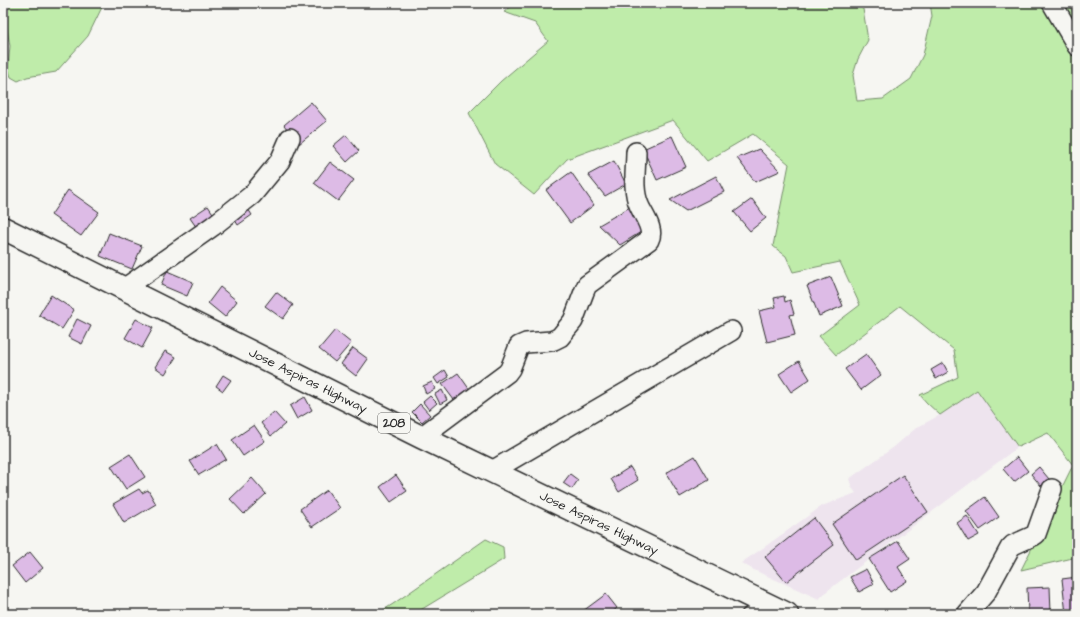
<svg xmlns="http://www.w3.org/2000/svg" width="1080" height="617" viewBox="0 0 1080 617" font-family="'Architects Daughter',sans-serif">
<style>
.built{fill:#eee4ee}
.green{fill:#bfecaa;stroke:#758c6a}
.building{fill:#ddbbe6;stroke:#2b2b2b}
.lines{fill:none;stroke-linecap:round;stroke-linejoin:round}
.lane-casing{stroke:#2b2b2b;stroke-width:13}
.street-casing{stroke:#2b2b2b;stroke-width:22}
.primary-casing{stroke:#2b2b2b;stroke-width:25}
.lane{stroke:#f6f6f2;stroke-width:10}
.street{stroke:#f6f6f2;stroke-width:19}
.primary{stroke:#f6f6f2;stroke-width:22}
.labels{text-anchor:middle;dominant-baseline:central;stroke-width:3;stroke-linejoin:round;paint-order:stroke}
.shield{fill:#f6f6f2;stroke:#686867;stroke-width:1}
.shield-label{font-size:12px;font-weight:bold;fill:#2b2b2b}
.street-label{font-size:13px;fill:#2b2b2b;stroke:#f6f6f2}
</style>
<rect width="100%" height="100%" fill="#f6f6f2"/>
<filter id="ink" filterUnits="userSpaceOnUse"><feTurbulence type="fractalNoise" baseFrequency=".025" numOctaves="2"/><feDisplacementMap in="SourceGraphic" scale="8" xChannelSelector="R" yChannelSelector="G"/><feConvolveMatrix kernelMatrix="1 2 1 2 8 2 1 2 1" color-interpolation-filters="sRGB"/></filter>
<g filter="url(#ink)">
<path class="built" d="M 977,390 L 1018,447 L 827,591 L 819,599 L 756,571 L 741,563 L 763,548 L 822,506 L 856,493 L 852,488 L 849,479 L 894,447 L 916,428 L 940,415 Z"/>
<g class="green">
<path d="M 3,3 L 104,3 L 88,36 L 56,72 L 27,77 L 18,81 L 11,77 L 8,68 L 10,46 L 4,12 L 3,10 Z"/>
<path d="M 516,3 L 856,3 L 863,9 L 868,40 L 858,59 L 853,75 L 857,101 L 883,99 L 911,79 L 923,55 L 932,16 L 930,3 L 1067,3 L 1077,18 L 1077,557 L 1021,570 L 1073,465 L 1048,433 L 1018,447 L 977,390 L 940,415 L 927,403 L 920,395 L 958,377 L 954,350 L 900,306 L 836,355 L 819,336 L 860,305 L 840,262 L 793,272 L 786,256 L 778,250 L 773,246 L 789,164 L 753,134 L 707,161 L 673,120 L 567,159 L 534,195 L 495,164 L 469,113 L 501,81 L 548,41 L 535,23 L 504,12 Z"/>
<path d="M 486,539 L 503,547 L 504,559 L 414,614 L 377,614 L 393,604 Z"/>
</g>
<g class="building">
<path d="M 311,102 L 327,121 L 299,144 L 284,125 Z"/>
<path d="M 346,135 L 359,151 L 347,162 L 333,146 Z"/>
<path d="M 672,136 L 686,167 L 657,180 L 643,149 Z"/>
<path d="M 759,149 L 780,171 L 755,182 L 737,158 Z"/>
<path d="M 614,161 L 626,184 L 605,196 L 588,175 Z"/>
<path d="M 330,162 L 354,180 L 338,201 L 314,183 Z"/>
<path d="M 571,172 L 594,205 L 570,223 L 546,190 Z"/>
<path d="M 716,176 L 724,192 L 686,211 L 670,200 Z"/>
<path d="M 68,190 L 99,212 L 81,236 L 51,215 Z"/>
<path d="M 752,199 L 766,218 L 750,231 L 734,212 Z"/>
<path d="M 208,206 L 217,219 L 199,231 L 190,218 Z"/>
<path d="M 246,206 L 252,215 L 238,225 L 232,215 Z"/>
<path d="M 630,207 L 644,230 L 620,245 L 599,225 Z"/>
<path d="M 109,233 L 142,246 L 132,269 L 100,256 Z"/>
<path d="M 167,271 L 193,282 L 187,296 L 161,285 Z"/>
<path d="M 831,277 L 843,306 L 819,316 L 807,286 Z"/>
<path d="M 220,287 L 237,301 L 225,317 L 208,303 Z"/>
<path d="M 276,292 L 293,305 L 283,319 L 265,306 Z"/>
<path d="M 51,295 L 74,310 L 62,329 L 39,315 Z"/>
<path d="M 784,296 L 785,302 L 790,300 L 794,314 L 790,315 L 795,335 L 767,342 L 759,311 L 776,307 L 774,298 Z"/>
<path d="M 77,319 L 91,326 L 82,344 L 68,337 Z"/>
<path d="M 136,319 L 153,328 L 142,348 L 125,338 Z"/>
<path d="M 335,330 L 351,343 L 335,362 L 319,349 Z"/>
<path d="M 353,348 L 368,359 L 356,376 L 341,364 Z"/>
<path d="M 165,351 L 176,357 L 165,374 L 155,367 Z"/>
<path d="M 866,354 L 881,375 L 861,390 L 845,369 Z"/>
<path d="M 799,361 L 810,379 L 791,392 L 779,374 Z"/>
<path d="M 943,363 L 948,372 L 936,379 L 931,370 Z"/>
<path d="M 445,370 L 449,377 L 438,384 L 434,378 Z"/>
<path d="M 458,373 L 472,393 L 457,404 L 442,384 Z"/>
<path d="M 223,375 L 231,380 L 223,391 L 216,386 Z"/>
<path d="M 432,382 L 435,389 L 426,394 L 423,386 Z"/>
<path d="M 442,390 L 447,400 L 440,404 L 435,394 Z"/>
<path d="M 430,396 L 437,403 L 429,410 L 423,402 Z"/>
<path d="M 305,397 L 312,410 L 297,419 L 290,406 Z"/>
<path d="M 420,404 L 430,415 L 422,422 L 412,412 Z"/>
<path d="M 274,412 L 285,424 L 271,436 L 261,423 Z"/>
<path d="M 254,425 L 265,441 L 243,456 L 232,440 Z"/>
<path d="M 217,444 L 226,459 L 199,475 L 190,461 Z"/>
<path d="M 130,454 L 145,477 L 126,489 L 111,466 Z"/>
<path d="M 695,456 L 709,480 L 680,497 L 666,473 Z"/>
<path d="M 1017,457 L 1028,471 L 1014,482 L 1003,469 Z"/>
<path d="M 630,467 L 638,480 L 619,492 L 611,479 Z"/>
<path d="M 1039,467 L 1049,479 L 1041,486 L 1031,474 Z"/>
<path d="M 570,474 L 578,480 L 572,489 L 563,483 Z"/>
<path d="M 396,475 L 407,491 L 391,502 L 380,487 Z"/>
<path d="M 903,475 L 928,512 L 856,560 L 832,524 Z"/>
<path d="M 252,478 L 266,494 L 244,514 L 230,499 Z"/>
<path d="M 139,489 L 142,493 L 148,490 L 156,504 L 124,523 L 113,504 Z"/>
<path d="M 327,490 L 340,508 L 312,527 L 300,509 Z"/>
<path d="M 985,497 L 999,517 L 980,530 L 966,511 Z"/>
<path d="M 967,516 L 979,535 L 968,541 L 957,523 Z"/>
<path d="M 814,518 L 834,545 L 786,582 L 765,557 Z"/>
<path d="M 898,541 L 910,559 L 898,567 L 907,581 L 890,592 L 869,559 Z"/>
<path d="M 30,552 L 43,568 L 25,583 L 12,566 Z"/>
<path d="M 866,569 L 874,584 L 859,592 L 850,577 Z"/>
<path d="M 1077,577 L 1077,614 L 1066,614 L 1062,579 Z"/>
<path d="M 1050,587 L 1051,613 L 1028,613 L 1027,588 Z"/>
<path d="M 606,594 L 617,608 L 610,614 L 579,614 Z"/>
</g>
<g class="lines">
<g class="lane-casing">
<path id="lane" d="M 747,614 L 764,603"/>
</g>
<g class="street-casing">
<g id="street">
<path d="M 1052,3 L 1077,46"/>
<path d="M 125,288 L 213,226 L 252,195 L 280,161 L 290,138"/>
<path d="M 421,437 L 507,373 L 510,369 L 519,346 L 526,343 L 551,341 L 554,340 L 560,337 L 573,321 L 584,292 L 587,285 L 649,240 C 655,229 643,215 639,205 C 632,189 636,169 636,152"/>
<path d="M 492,471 L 731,331"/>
<path d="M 967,614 L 986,592 L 1010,548 L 1013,545 L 1033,536 L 1036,534 L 1052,489"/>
</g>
</g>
<g class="primary-casing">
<g id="primary">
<path id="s1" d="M 3,228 L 421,437 L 787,614"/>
</g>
</g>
<use href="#lane" class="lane"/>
<use href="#street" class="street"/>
<use href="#primary" class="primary"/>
</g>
</g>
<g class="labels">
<rect class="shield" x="378" y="413" width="32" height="20" rx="3"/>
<g class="shield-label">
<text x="394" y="423">208</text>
</g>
<g class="street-label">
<text stroke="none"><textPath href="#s1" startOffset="341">Jose Aspiras Highway</textPath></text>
<text stroke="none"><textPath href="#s1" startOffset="665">Jose Aspiras Highway</textPath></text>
</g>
</g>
<rect width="1080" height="617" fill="none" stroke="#f6f6f2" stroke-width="16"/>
<rect x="8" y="8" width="1064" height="601" fill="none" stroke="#2b2b2b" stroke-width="1.5" filter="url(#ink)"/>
</svg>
